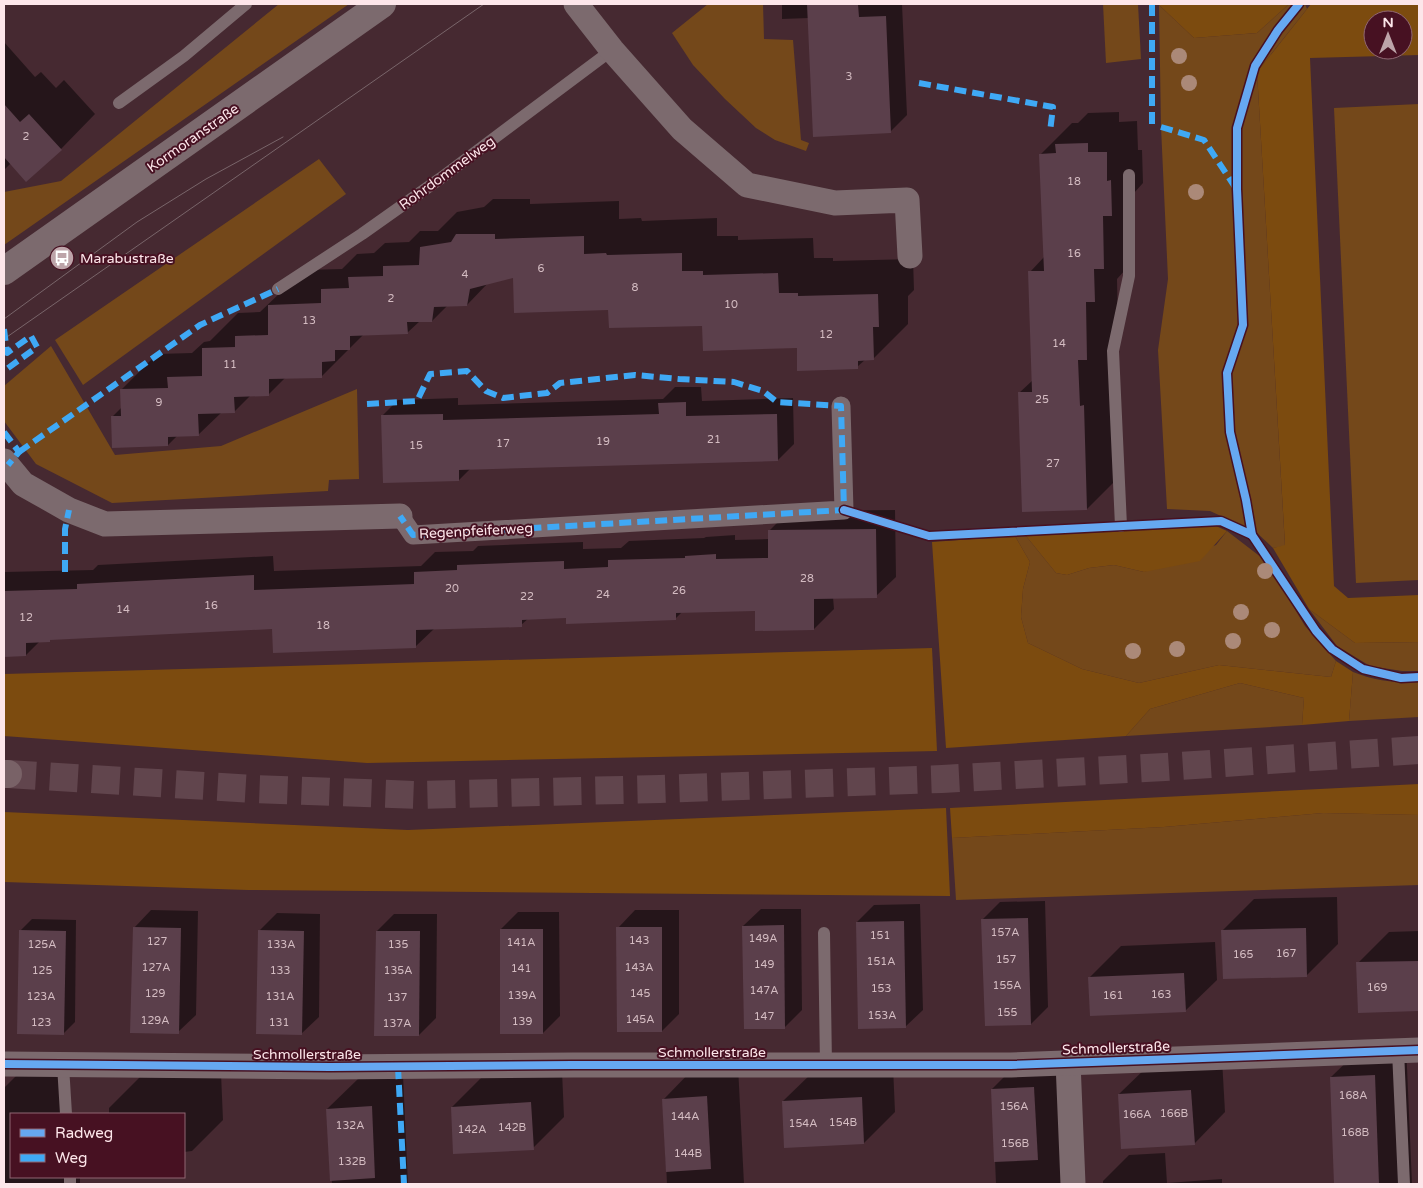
<svg xmlns="http://www.w3.org/2000/svg" width="1423" height="1188" viewBox="0 0 1423 1188" font-family="'Varela Round',sans-serif">
<style>
.green{fill:#74481a}
.forest{fill:#7c4b0f;fill-rule:evenodd}
.shadow{fill:#0007}
.building{fill:#5b3f4b}
.lines{fill:none;stroke-linecap:round;stroke-linejoin:round}
.secondary-tunnel{stroke:#61454d;stroke-width:28;stroke-dasharray:28 14;stroke-linecap:butt}
.service{stroke:#7c6a6e;stroke-width:12}
.pedestrian{stroke:#7c6a6e;stroke-width:19}
.minor{stroke:#7c6a6e;stroke-width:25}
.tertiary{stroke:#7c6a6e;stroke-width:28}
.secondary{stroke:#796267;stroke-width:28}
.tram{stroke:#79656a;stroke-width:1}
.quiet{stroke:#3fa9f5;stroke-width:6;stroke-dasharray:12 6;stroke-linecap:butt}
.cycleway-casing{stroke:#471122;stroke-width:11}
.cycleway{stroke:#66a8f1;stroke-width:8}
.tree{fill:#ab8978}
.labels{text-anchor:middle;dominant-baseline:central;stroke-width:4;stroke-linejoin:round;paint-order:stroke}
.number-label{font-size:11px;fill:#d4bcc2}
.street-label{font-size:14px;fill:#fde6ea;stroke:#471122}
.poi-label{font-size:14px;fill:#fde6ea;stroke:#471122;text-anchor:start}
</style>
<rect width="100%" height="100%" fill="#462931"/>
<g class="green">
<path d="M 279,4 L 349,4 L 4,245 L 4,192 L 61,181 Z"/>
<path d="M 708,4 L 763,4 L 764,39 L 793,40 L 801,140 L 809,143 L 806,151 L 775,140 L 756,128 L 725,99 L 693,65 L 672,33 Z"/>
<path d="M 1103,4 L 1138,4 L 1141,59 L 1106,63 Z"/>
<path d="M 1289,4 L 1305,4 L 1307,9 L 1257,72 L 1285,546 L 1273,548 L 1256,532 L 1210,511 L 1167,509 L 1158,350 L 1168,279 L 1161,127 L 1159,5 L 1194,38 L 1257,33 Z"/>
<path d="M 1419,104 L 1419,580 L 1356,583 L 1334,108 Z"/>
<path d="M 319,159 L 346,194 L 83,385 L 55,340 Z"/>
<path d="M 51,346 L 115,455 L 221,446 L 357,389 L 359,479 L 329,480 L 328,491 L 112,503 L 36,464 L 4,421 L 4,386 Z"/>
<path d="M 1227,531 L 1266,561 L 1305,626 L 1336,661 L 1331,677 L 1219,665 L 1139,683 L 1082,669 L 1028,643 L 1021,617 L 1023,589 L 1030,562 L 1015,536 L 1026,536 L 1056,573 L 1067,575 L 1089,568 L 1114,565 L 1144,572 L 1216,545 Z"/>
<path d="M 1309,609 L 1355,643 L 1419,642 L 1419,671 L 1402,671 L 1370,666 L 1337,646 Z"/>
<path d="M 1353,672 C 1379,682 1392,682 1419,682 L 1419,717 L 1349,721 Z"/>
<path d="M 1240,683 L 1304,698 L 1302,725 L 1126,736 L 1150,709 Z"/>
<path d="M 1323,813 L 1419,815 L 1419,885 L 956,900 L 952,838 L 1164,827 Z"/>
</g>
<g class="forest">
<path d="M 1179,4 L 1289,4 L 1257,33 L 1194,38 L 1159,5 Z"/>
<path d="M 1311,4 L 1419,4 L 1419,55 L 1310,58 L 1334,586 L 1348,598 L 1419,595 L 1419,642 L 1355,643 L 1309,609 L 1273,548 L 1285,545 L 1257,72 ZM 1373,20 L 1403,20 L 1403,50 L 1373,50 Z"/>
<path d="M 1216,526 L 1227,531 L 1200,561 L 1144,572 L 1114,565 L 1089,568 L 1067,575 L 1056,573 L 1026,536 Z"/>
<path d="M 1015,536 L 1030,562 L 1023,589 L 1021,617 L 1028,643 L 1082,669 L 1139,683 L 1219,665 L 1331,677 L 1336,661 L 1353,672 L 1349,721 L 1302,725 L 1304,698 L 1240,683 L 1150,709 L 1126,736 L 946,748 L 932,542 Z"/>
<path d="M 932,648 L 937,751 L 367,763 L 4,736 L 4,674 Z"/>
<path d="M 1419,784 L 1419,815 L 1323,813 L 1164,827 L 952,838 L 950,808 Z"/>
<path d="M 946,808 L 950,896 L 248,890 L 4,882 L 4,812 L 408,830 Z"/>
</g>
<g class="shadow">
<path d="M 782,4 L 902,4 L 907,115 L 890,132 L 809,18 L 782,19 Z"/>
<path d="M 4,42 L 35,77 L 41,72 L 56,88 L 64,80 L 95,114 L 61,149 L 11,163 L 4,170 Z"/>
<path d="M 1119,112 L 1119,122 L 1137,121 L 1138,150 L 1142,150 L 1143,183 L 1134,193 L 1126,269 L 1117,279 L 1118,328 L 1110,337 L 1118,478 L 1087,509 L 1019,393 L 1033,380 L 1030,272 L 1045,256 L 1041,154 L 1072,123 L 1078,123 L 1088,113 Z"/>
<path d="M 493,199 L 530,199 L 530,204 L 619,201 L 619,219 L 641,218 L 642,221 L 717,218 L 717,236 L 738,236 L 738,240 L 813,238 L 814,258 L 833,258 L 833,261 L 913,259 L 914,290 L 908,296 L 908,324 L 873,359 L 866,359 L 857,367 L 798,347 L 703,325 L 609,309 L 514,276 L 488,283 L 467,305 L 447,306 L 432,321 L 420,321 L 407,333 L 364,334 L 322,376 L 286,377 L 269,394 L 251,395 L 234,412 L 222,412 L 198,435 L 177,436 L 168,445 L 112,417 L 122,407 L 121,390 L 157,354 L 192,353 L 204,342 L 210,341 L 238,313 L 260,312 L 304,270 L 342,269 L 357,254 L 374,253 L 385,243 L 409,242 L 420,231 L 438,231 L 457,212 L 484,207 Z"/>
<path d="M 675,387 L 701,387 L 702,401 L 793,398 L 794,444 L 778,460 L 471,468 L 459,480 L 382,416 L 398,400 L 458,398 L 458,405 L 663,399 Z"/>
<path d="M 895,510 L 896,577 L 876,596 L 833,597 L 834,609 L 814,629 L 756,609 L 682,612 L 676,618 L 567,617 L 529,618 L 521,625 L 435,628 L 416,646 L 274,627 L 52,638 L 49,641 L 40,641 L 26,655 L 4,656 L 4,572 L 93,570 L 98,565 L 273,556 L 274,571 L 421,566 L 435,552 L 473,551 L 478,546 L 583,542 L 583,549 L 621,548 L 629,541 L 704,538 L 706,537 L 735,535 L 735,540 L 769,539 L 769,531 L 789,511 Z"/>
<path d="M 1337,897 L 1338,944 L 1307,975 L 1222,931 L 1254,899 Z"/>
<path d="M 1045,901 L 1048,1007 L 1031,1024 L 983,919 L 1000,902 Z"/>
<path d="M 920,904 L 923,1010 L 905,1027 L 857,922 L 874,905 Z"/>
<path d="M 761,909 L 801,909 L 802,1010 L 785,1027 L 743,926 Z"/>
<path d="M 151,910 L 198,911 L 196,1015 L 178,1032 L 134,928 Z"/>
<path d="M 635,910 L 679,910 L 679,1014 L 662,1031 L 618,928 Z"/>
<path d="M 518,912 L 559,912 L 560,1016 L 543,1033 L 501,929 Z"/>
<path d="M 277,913 L 320,914 L 319,1017 L 301,1034 L 259,931 Z"/>
<path d="M 394,914 L 437,914 L 436,1018 L 419,1035 L 377,931 Z"/>
<path d="M 32,919 L 76,920 L 75,1022 L 63,1034 L 20,931 Z"/>
<path d="M 1419,931 L 1419,1010 L 1359,1012 L 1358,963 L 1389,932 Z"/>
<path d="M 1215,942 L 1217,980 L 1185,1011 L 1090,977 L 1121,946 Z"/>
<path d="M 1406,1044 L 1412,1184 L 1336,1184 L 1331,1077 L 1363,1046 Z"/>
<path d="M 1065,1056 L 1073,1184 L 996,1184 L 992,1089 L 1023,1058 Z"/>
<path d="M 1222,1059 L 1225,1112 L 1194,1144 L 1119,1094 L 1151,1063 Z"/>
<path d="M 738,1066 L 744,1184 L 667,1184 L 663,1100 L 694,1068 Z"/>
<path d="M 893,1066 L 895,1112 L 864,1143 L 783,1101 L 815,1070 Z"/>
<path d="M 69,1068 L 71,1114 L 11,1114 L 11,1177 L 80,1177 L 80,1184 L 4,1184 L 4,1088 L 22,1070 Z"/>
<path d="M 562,1071 L 564,1117 L 533,1148 L 452,1107 L 483,1076 Z"/>
<path d="M 221,1073 L 223,1120 L 192,1151 L 184,1152 L 184,1114 L 109,1114 L 109,1108 L 141,1076 Z"/>
<path d="M 403,1075 L 408,1184 L 332,1184 L 327,1109 L 359,1078 Z"/>
<path d="M 1165,1153 L 1167,1183 L 1222,1179 L 1222,1184 L 1103,1184 L 1103,1181 L 1129,1155 Z"/>
</g>
<g class="building">
<path d="M 807,4 L 858,4 L 859,17 L 886,16 L 891,133 L 813,137 Z"/>
<path d="M 4,104 L 20,122 L 29,114 L 62,150 L 26,182 L 4,157 Z"/>
<path d="M 1088,143 L 1088,152 L 1107,152 L 1107,181 L 1111,180 L 1112,216 L 1103,216 L 1104,269 L 1094,269 L 1095,302 L 1086,302 L 1087,360 L 1078,360 L 1080,406 L 1084,405 L 1087,510 L 1022,512 L 1018,392 L 1032,392 L 1028,271 L 1044,271 L 1039,154 L 1056,153 L 1055,144 Z"/>
<path d="M 456,234 L 495,234 L 495,239 L 584,236 L 584,254 L 606,253 L 607,255 L 682,253 L 682,271 L 703,271 L 703,275 L 778,273 L 779,293 L 798,293 L 798,296 L 878,294 L 879,327 L 873,327 L 874,360 L 858,361 L 858,369 L 797,371 L 797,348 L 703,351 L 702,326 L 609,328 L 608,310 L 514,313 L 513,278 L 470,289 L 467,306 L 434,307 L 432,322 L 407,322 L 408,334 L 350,336 L 350,350 L 335,350 L 335,361 L 322,362 L 322,378 L 269,379 L 269,396 L 234,397 L 235,413 L 198,414 L 199,436 L 168,437 L 168,446 L 112,448 L 111,416 L 121,416 L 120,389 L 168,388 L 167,377 L 202,376 L 202,348 L 235,347 L 235,336 L 268,335 L 268,305 L 321,303 L 321,289 L 349,288 L 348,277 L 383,276 L 383,266 L 419,265 L 420,247 L 451,242 Z"/>
<path d="M 686,402 L 686,416 L 777,414 L 778,461 L 459,470 L 459,481 L 383,483 L 381,415 L 443,414 L 443,420 L 659,414 L 658,403 Z"/>
<path d="M 876,529 L 877,598 L 814,599 L 814,630 L 755,631 L 755,611 L 676,613 L 676,620 L 566,624 L 566,618 L 522,620 L 522,627 L 416,630 L 416,648 L 273,653 L 272,629 L 50,640 L 50,642 L 26,643 L 26,656 L 4,657 L 4,591 L 77,589 L 77,584 L 254,575 L 254,590 L 414,584 L 414,572 L 457,570 L 457,565 L 564,561 L 564,569 L 608,567 L 608,560 L 685,558 L 685,556 L 716,554 L 716,559 L 768,558 L 768,530 Z"/>
<path d="M 1028,918 L 1031,1025 L 985,1026 L 981,919 Z"/>
<path d="M 904,921 L 906,1028 L 858,1029 L 856,922 Z"/>
<path d="M 784,925 L 785,1029 L 744,1029 L 742,926 Z"/>
<path d="M 133,927 L 181,928 L 179,1034 L 130,1033 Z"/>
<path d="M 616,927 L 662,927 L 662,1032 L 617,1032 Z"/>
<path d="M 1306,928 L 1307,977 L 1223,979 L 1221,930 Z"/>
<rect x="500" y="929" width="43" height="105"/>
<path d="M 19,930 L 66,931 L 64,1035 L 17,1034 Z"/>
<path d="M 258,930 L 304,931 L 302,1035 L 256,1034 Z"/>
<path d="M 376,931 L 420,931 L 419,1036 L 374,1036 Z"/>
<path d="M 1419,961 L 1419,1011 L 1358,1013 L 1356,962 Z"/>
<path d="M 1184,973 L 1186,1012 L 1090,1016 L 1088,977 Z"/>
<path d="M 1375,1075 L 1379,1184 L 1334,1184 L 1330,1077 Z"/>
<path d="M 1034,1087 L 1038,1160 L 994,1162 L 991,1089 Z"/>
<path d="M 1191,1090 L 1195,1145 L 1121,1149 L 1118,1094 Z"/>
<path d="M 707,1096 L 711,1169 L 666,1172 L 662,1099 Z"/>
<path d="M 862,1097 L 864,1144 L 784,1148 L 782,1101 Z"/>
<path d="M 531,1102 L 534,1150 L 453,1154 L 451,1107 Z"/>
<path d="M 372,1106 L 375,1178 L 330,1181 L 326,1109 Z"/>
</g>
<g class="lines">
<path class="secondary-tunnel" d="M 8,774 L 255,789 L 417,795 L 660,789 L 942,779 L 1165,767 L 1419,750"/>
<g class="service">
<path d="M 119,103 L 184,56 L 246,4"/>
<path d="M 278,289 L 362,234 L 441,178 L 612,50"/>
<path d="M 1121,526 L 1113,351 L 1129,276 L 1129,175"/>
<path d="M 824,933 L 826,1065"/>
<path d="M 1398,1051 L 1404,1184"/>
<path d="M 63,1065 L 66,1114"/>
<path d="M 70,1177 L 70,1184"/>
</g>
<path class="pedestrian" d="M 400,516 L 413,535 L 844,510 L 841,406"/>
<g class="minor">
<path d="M 576,4 L 612,50 L 682,129 L 747,185 L 835,203 L 907,200 L 910,256"/>
<path d="M 4,461 L 23,484 L 69,510 L 105,524 L 400,516"/>
<path d="M 1068,1062 L 1073,1184"/>
<path d="M 4,1064 L 330,1067 L 573,1065 L 1011,1065 L 1419,1050"/>
</g>
<path class="tertiary" d="M 4,271 L 382,4"/>
<path class="secondary" d="M 4,774 L 8,774"/>
<g class="tram">
<path d="M 4,319 L 137,222 L 206,179 L 283,137"/>
<path d="M 4,339 L 484,4"/>
</g>
<g class="quiet">
<path d="M 1152,4 L 1152,128"/>
<path d="M 919,83 L 1053,107 L 1050,132"/>
<path d="M 1161,127 L 1204,140 L 1235,187"/>
<path d="M 4,329 L 7,353 L 31,336 L 37,347 L 4,371"/>
<path d="M 367,404 L 417,401 L 430,374 L 467,371 L 486,391 L 503,398 L 547,393 L 560,383 L 635,375 L 679,379 L 734,382 L 763,391 L 777,402 L 841,406 L 844,510 L 413,535 L 400,516"/>
<path d="M 4,432 L 19,452 L 8,465"/>
<path d="M 19,452 L 200,325 L 278,289"/>
<path d="M 65,572 L 65,529 L 69,510"/>
<path d="M 398,1067 L 404,1184"/>
</g>
<g class="cycleway-casing">
<g id="cycleway">
<path d="M 844,510 L 929,536 L 1221,521 L 1252,535 L 1316,631 L 1332,649 L 1363,669 L 1401,678 L 1419,677"/>
<path d="M 1252,535 L 1246,500 L 1230,432 L 1227,373 L 1243,325 L 1237,189 L 1237,128 L 1255,66 L 1278,30 L 1299,4"/>
<path d="M 4,1064 L 330,1067 L 573,1065 L 1011,1065 L 1419,1050"/>
</g>
</g>
<use href="#cycleway" class="cycleway"/>
</g>
<g class="tree">
<circle cx="1179" cy="56" r="8"/>
<circle cx="1189" cy="83" r="8"/>
<circle cx="1196" cy="192" r="8"/>
<circle cx="1265" cy="571" r="8"/>
<circle cx="1241" cy="612" r="8"/>
<circle cx="1272" cy="630" r="8"/>
<circle cx="1233" cy="641" r="8"/>
<circle cx="1177" cy="649" r="8"/>
<circle cx="1133" cy="651" r="8"/>
</g>
<defs>
<g id="bus-disc" transform="scale(1.25)"><circle r="9.5" fill="#bda4a9" stroke="#471122"/><path d="M-5-6H5V4H4V6H2V4H-2V6H-4V4H-5ZM-3.5-4V0h7V-4ZM-3.5 1.2v1.5H-2V1.2ZM2 1.2v1.5H3.5V1.2Z" fill="#fff"/></g>
</defs>
<g fill-rule="evenodd">
<use href="#bus-disc" x="62" y="258"/>
</g>
<g class="labels">
<g class="number-label">
<text x="849" y="76">3</text>
<text x="26" y="136">2</text>
<text x="1074" y="181">18</text>
<text x="1074" y="253">16</text>
<text x="541" y="268">6</text>
<text x="465" y="274">4</text>
<text x="635" y="287">8</text>
<text x="391" y="298">2</text>
<text x="731" y="304">10</text>
<text x="309" y="320">13</text>
<text x="826" y="334">12</text>
<text x="1059" y="343">14</text>
<text x="230" y="364">11</text>
<text x="1042" y="399">25</text>
<text x="159" y="402">9</text>
<text x="714" y="439">21</text>
<text x="603" y="441">19</text>
<text x="503" y="443">17</text>
<text x="416" y="445">15</text>
<text x="1053" y="463">27</text>
<text x="807" y="578">28</text>
<text x="452" y="588">20</text>
<text x="679" y="590">26</text>
<text x="603" y="594">24</text>
<text x="527" y="596">22</text>
<text x="211" y="605">16</text>
<text x="123" y="609">14</text>
<text x="26" y="617">12</text>
<text x="323" y="625">18</text>
<text x="1005" y="932">157A</text>
<text x="880" y="935">151</text>
<text x="763" y="938">149A</text>
<text x="639" y="940">143</text>
<text x="157" y="941">127</text>
<text x="521" y="942">141A</text>
<text x="42" y="944">125A</text>
<text x="281" y="944">133A</text>
<text x="398" y="944">135</text>
<text x="1286" y="953">167</text>
<text x="1243" y="954">165</text>
<text x="1006" y="959">157</text>
<text x="881" y="961">151A</text>
<text x="764" y="964">149</text>
<text x="156" y="967">127A</text>
<text x="639" y="967">143A</text>
<text x="521" y="968">141</text>
<text x="42" y="970">125</text>
<text x="280" y="970">133</text>
<text x="398" y="970">135A</text>
<text x="1007" y="985">155A</text>
<text x="1377" y="987">169</text>
<text x="881" y="988">153</text>
<text x="764" y="990">147A</text>
<text x="155" y="993">129</text>
<text x="640" y="993">145</text>
<text x="1161" y="994">163</text>
<text x="522" y="995">139A</text>
<text x="1113" y="995">161</text>
<text x="41" y="996">123A</text>
<text x="280" y="996">131A</text>
<text x="397" y="997">137</text>
<text x="1007" y="1012">155</text>
<text x="882" y="1015">153A</text>
<text x="764" y="1016">147</text>
<text x="640" y="1019">145A</text>
<text x="155" y="1020">129A</text>
<text x="522" y="1021">139</text>
<text x="41" y="1022">123</text>
<text x="279" y="1022">131</text>
<text x="397" y="1023">137A</text>
<text x="1353" y="1095">168A</text>
<text x="1014" y="1106">156A</text>
<text x="1174" y="1113">166B</text>
<text x="1137" y="1114">166A</text>
<text x="685" y="1116">144A</text>
<text x="843" y="1122">154B</text>
<text x="803" y="1123">154A</text>
<text x="350" y="1125">132A</text>
<text x="512" y="1127">142B</text>
<text x="472" y="1129">142A</text>
<text x="1355" y="1132">168B</text>
<text x="1015" y="1143">156B</text>
<text x="688" y="1153">144B</text>
<text x="352" y="1161">132B</text>
</g>
<g class="street-label">
<text transform="translate(193 138) rotate(-35)">Kormoranstraße</text>
<text transform="translate(447 173) rotate(-36)">Rohrdommelweg</text>
<text transform="translate(476 531) rotate(-3)">Regenpfeiferweg</text>
<text transform="translate(1116 1048) rotate(-2)">Schmollerstraße</text>
<text x="712" y="1052">Schmollerstraße</text>
<text x="307" y="1054">Schmollerstraße</text>
</g>
<g class="poi-label">
<text x="80" y="258">Marabustraße</text>
</g>
</g>
<rect width="1423" height="1188" fill="none" stroke="#fde6ea" stroke-width="10"/>
<rect x="10" y="1113" width="175" height="65" fill="#471122" stroke="#906672"/>
<rect x="20" y="1129" width="25" height="8" fill="#66a8f1" stroke="#906672"/>
<text x="55" y="1138" font-size="15" fill="#fde6ea">Radweg</text>
<rect x="20" y="1154" width="25" height="8" fill="#3fa9f5" stroke="#906672"/>
<text x="55" y="1163" font-size="15" fill="#fde6ea">Weg</text>
<g transform="translate(1388 35)"><circle r="24" fill="#471122" stroke="#906672"/>
<path d="M0-4L9 19L0 12L-9 19Z" fill="#bda4a9"/>
<text y="-8" font-size="14" font-weight="bold" text-anchor="middle" fill="#fde6ea">N</text>
</g>
</svg>
